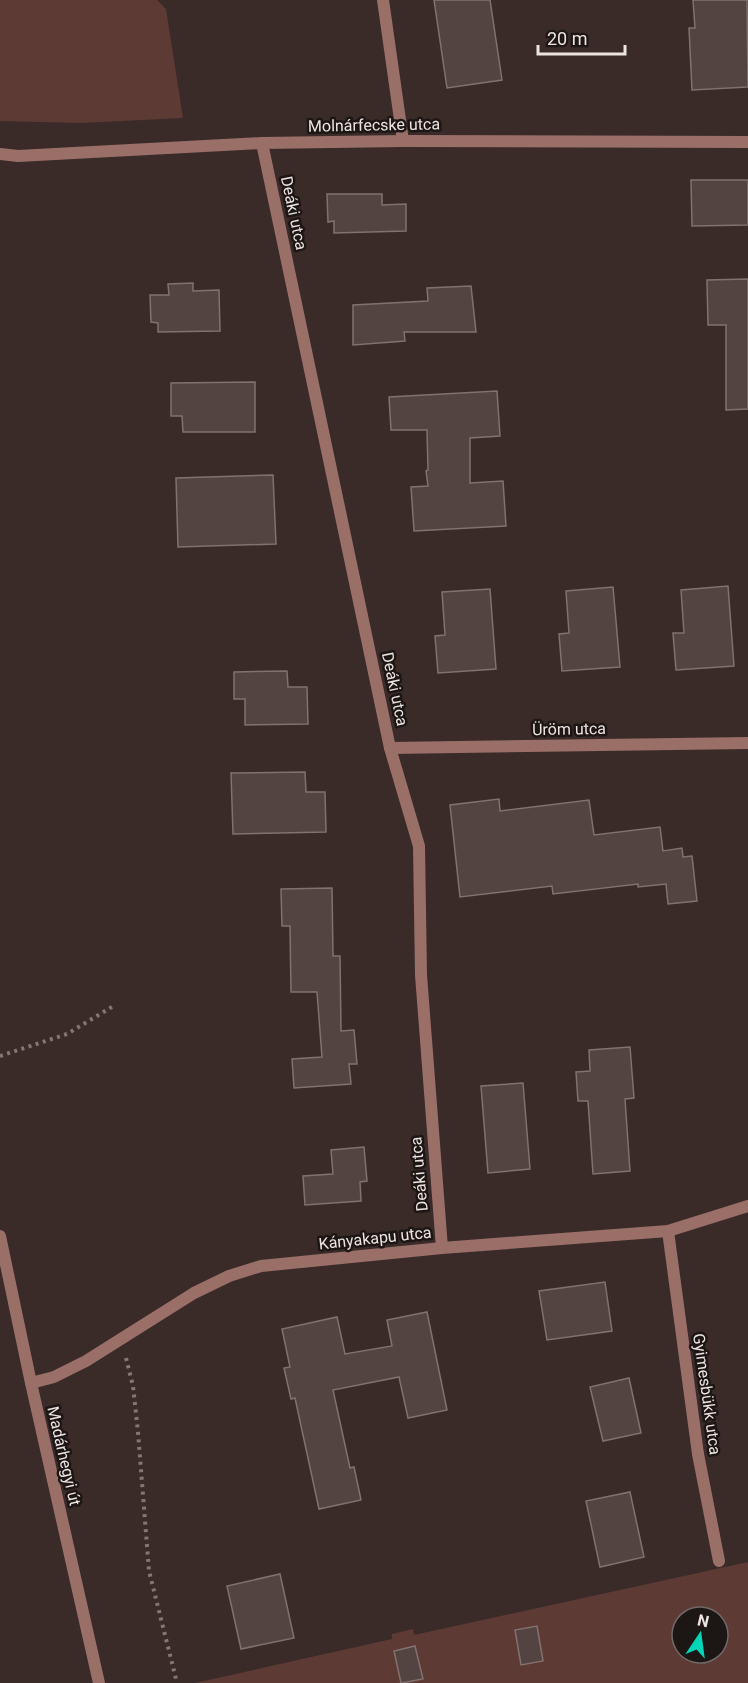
<svg xmlns="http://www.w3.org/2000/svg" width="748" height="1683" viewBox="0 0 748 1683" font-family="Roboto,sans-serif">
<style>
.green{fill:#5e3a35;fill-rule:evenodd}
.building{fill:#534341;stroke:#82716e;stroke-width:1.5}
.lines{fill:none;stroke-linecap:round;stroke-linejoin:round}
.path{stroke:#837775;stroke-width:4;stroke-dasharray:3 4.5;stroke-linecap:butt}
.minor{stroke:#9a6f68;stroke-width:12}
.labels{text-anchor:middle;dominant-baseline:central;stroke-width:5;stroke-linejoin:round;paint-order:stroke}
.street-label{font-size:16px;fill:#ede3e1;stroke:#1c1615}
</style>
<rect width="100%" height="100%" fill="#3a2b29"/>
<g class="green">
<path d="M 0,0 L 157,0 L 166,9 L 183,118 L 81,123 L 0,121 Z"/>
<path d="M 748,1562 L 748,1683 L 195,1683 L 392,1639 L 392,1634 L 413,1629 L 414,1635 ZM 682,1617 L 718,1617 L 718,1653 L 682,1653 Z"/>
</g>
<g class="building">
<path d="M 434,0 L 490,0 L 502,80 L 447,88 Z"/>
<path d="M 693,0 L 747,0 L 748,87 L 692,90 L 689,28 L 695,28 Z"/>
<path d="M 691,180 L 748,180 L 748,225 L 692,226 Z"/>
<path d="M 327,194 L 382,194 L 382,205 L 406,204 L 406,231 L 334,233 L 334,221 L 328,222 Z"/>
<path d="M 748,279 L 748,409 L 726,410 L 726,325 L 708,325 L 707,280 Z"/>
<path d="M 193,283 L 193,291 L 219,290 L 220,331 L 158,332 L 158,323 L 151,322 L 150,295 L 169,295 L 168,284 Z"/>
<path d="M 471,286 L 476,332 L 404,332 L 405,341 L 353,345 L 353,305 L 428,301 L 427,288 Z"/>
<path d="M 255,382 L 255,432 L 183,432 L 182,416 L 171,416 L 171,383 Z"/>
<path d="M 497,391 L 500,436 L 470,438 L 470,483 L 503,481 L 506,526 L 414,531 L 411,487 L 428,486 L 426,471 L 428,470 L 427,430 L 391,430 L 389,397 Z"/>
<path d="M 273,475 L 276,544 L 178,547 L 176,478 Z"/>
<path d="M 728,586 L 734,666 L 676,670 L 673,633 L 684,633 L 681,590 Z"/>
<path d="M 613,587 L 620,667 L 562,671 L 559,634 L 569,633 L 566,591 Z"/>
<path d="M 490,589 L 496,669 L 438,673 L 435,636 L 445,635 L 442,592 Z"/>
<path d="M 287,671 L 288,687 L 307,687 L 308,724 L 245,725 L 245,699 L 234,699 L 234,672 Z"/>
<path d="M 305,772 L 306,792 L 325,792 L 326,832 L 233,834 L 231,773 Z"/>
<path d="M 499,799 L 500,811 L 589,800 L 594,835 L 660,827 L 663,851 L 682,848 L 683,857 L 692,856 L 697,901 L 668,904 L 666,884 L 638,887 L 638,884 L 553,894 L 552,886 L 460,897 L 450,805 Z"/>
<path d="M 332,888 L 333,956 L 340,956 L 341,1031 L 354,1030 L 357,1064 L 349,1064 L 351,1084 L 294,1088 L 292,1059 L 322,1057 L 317,992 L 291,992 L 290,926 L 282,926 L 281,889 Z"/>
<path d="M 630,1047 L 634,1098 L 625,1099 L 630,1171 L 593,1174 L 588,1101 L 578,1101 L 576,1072 L 590,1071 L 589,1050 Z"/>
<path d="M 523,1083 L 530,1169 L 488,1173 L 481,1086 Z"/>
<path d="M 364,1147 L 367,1181 L 360,1182 L 361,1201 L 305,1205 L 303,1176 L 333,1174 L 331,1150 Z"/>
<path d="M 605,1282 L 612,1331 L 547,1340 L 539,1291 Z"/>
<path d="M 427,1312 L 447,1410 L 408,1418 L 399,1377 L 333,1390 L 350,1468 L 354,1467 L 361,1500 L 319,1509 L 295,1398 L 291,1399 L 284,1368 L 290,1367 L 282,1329 L 337,1317 L 345,1354 L 392,1346 L 387,1320 Z"/>
<path d="M 629,1378 L 641,1433 L 603,1441 L 590,1387 Z"/>
<path d="M 630,1492 L 644,1557 L 600,1567 L 586,1501 Z"/>
<path d="M 280,1574 L 294,1638 L 241,1649 L 227,1586 Z"/>
<path d="M 537,1626 L 543,1661 L 521,1665 L 515,1630 Z"/>
<path d="M 415,1646 L 423,1679 L 401,1683 L 394,1651 Z"/>
</g>
<g class="lines">
<g class="path">
<path d="M 0,1056 L 67,1034 L 115,1005"/>
<path d="M 126,1358 L 133,1386 L 138,1432 L 149,1571 L 177,1683"/>
</g>
<g class="minor">
<path d="M 383,0 L 403,141"/>
<path d="M 262,143 L 390,748 L 419,846 L 421,975 L 442,1248"/>
<path d="M 0,154 L 18,156 L 262,143 L 403,141 L 748,142"/>
<path d="M 390,748 L 748,743"/>
<path d="M 668,1231 L 698,1454 L 719,1561"/>
<path d="M 0,1236 L 31,1383 L 99,1683"/>
<path d="M 31,1383 L 54,1377 L 86,1361 L 194,1293 L 229,1276 L 261,1266 L 442,1248 L 668,1231 L 748,1206"/>
</g>
</g>
<g class="labels">
<g class="street-label">
<text transform="translate(374 125) rotate(-1)">Molnárfecske utca</text>
<text transform="translate(294 213) rotate(78)">Deáki utca</text>
<text transform="translate(395 689) rotate(78)">Deáki utca</text>
<text transform="translate(569 729) rotate(-1)">Üröm utca</text>
<text transform="translate(419 1174) rotate(-95)">Deáki utca</text>
<text transform="translate(375 1238) rotate(-6)">Kányakapu utca</text>
<text transform="translate(707 1394) rotate(82)">Gyimesbükk utca</text>
<text transform="translate(64 1456) rotate(77)">Madárhegyi út</text>
</g>
</g>
<g transform="translate(700 1635) rotate(13)"><circle r="28" fill="#1c1615" stroke="#706867" stroke-width="1.5"/>
<path d="M0-4.5L10 22L0 15L-10 22Z" fill="#01d5b7"/>
<text y="-9" font-size="16" font-weight="bold" text-anchor="middle" fill="#ede3e1">N</text>
</g>
<path d="M538 45v9h87v-9" fill="none" stroke="#ede3e1" stroke-width="3"/>
<text x="547" y="45" font-size="18" fill="#ede3e1" stroke="#1c1615" stroke-width="4.5" paint-order="stroke">20 m</text>
</svg>
